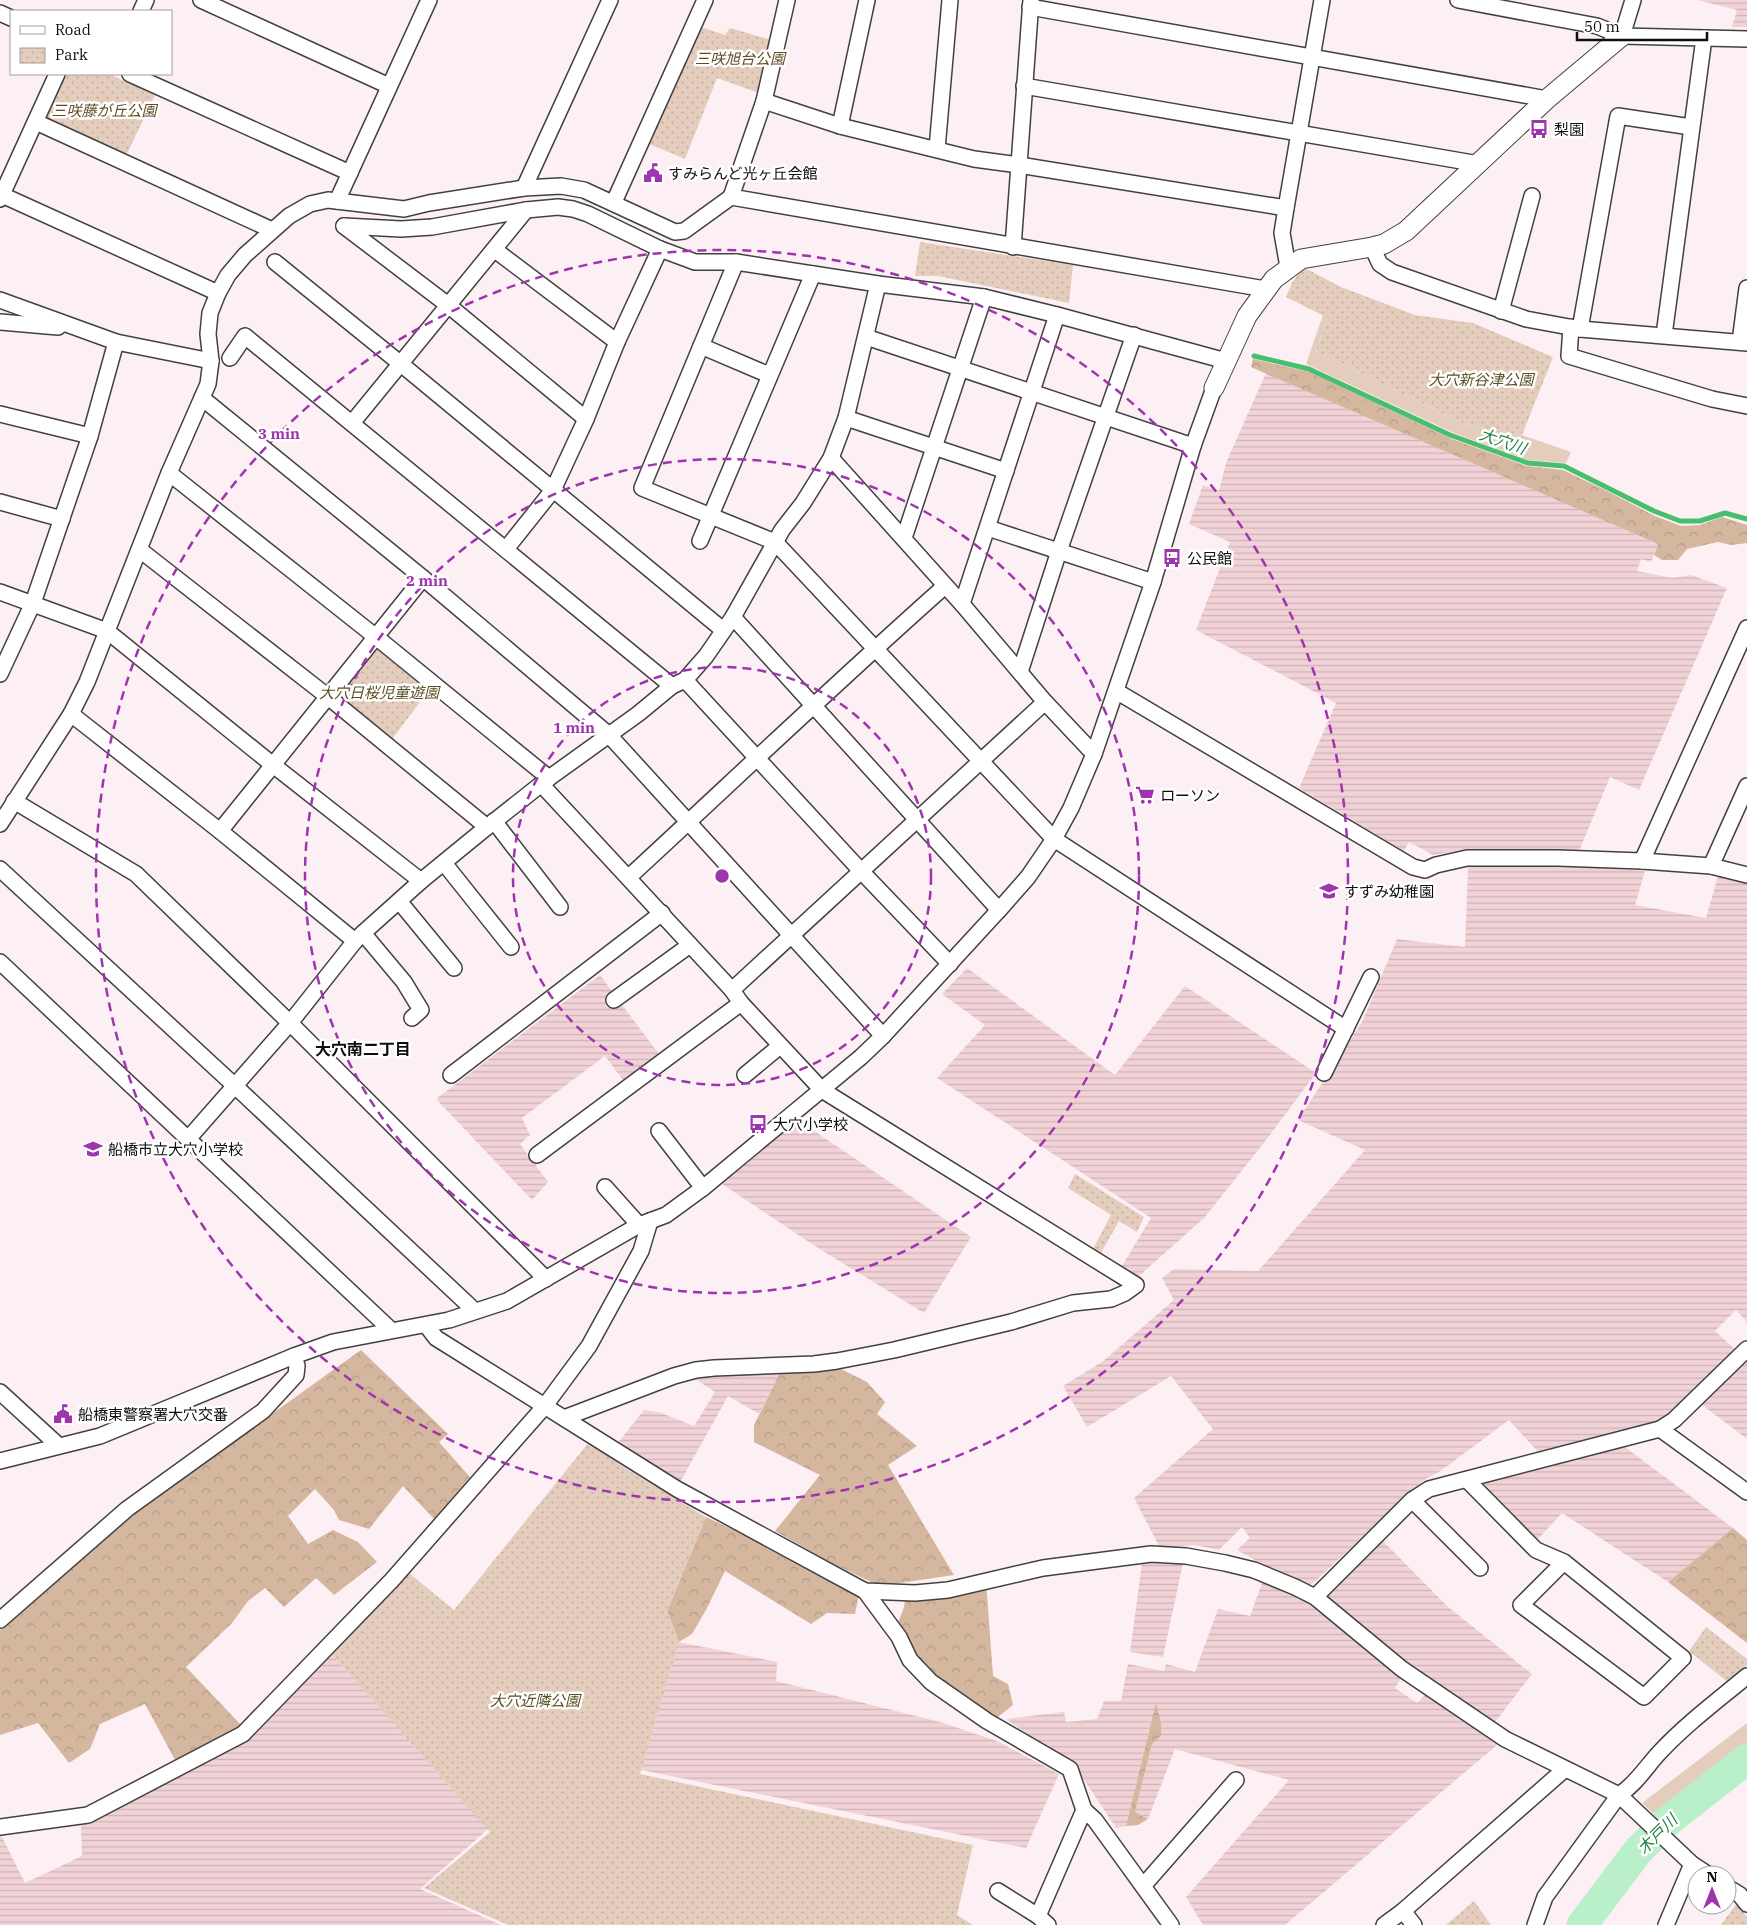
<svg xmlns="http://www.w3.org/2000/svg" width="1747" height="1925" viewBox="0 0 1747 1925" font-family="'IBM Plex Serif','Noto Sans JP',serif">
<style>
.farmland{fill:url(#farmland-rules)}
.grass{fill:#e4cdbd}
.forest{fill:url(#forest-crowns)}
.park{fill:url(#park-dots)}
.lines{fill:none;stroke-linecap:round;stroke-linejoin:round}
.stream{stroke:#48bf6e;stroke-width:5}
.river{stroke:#baf0c9;stroke-width:31}
.minor-casing{stroke:#414141;stroke-width:18}
.tertiary-casing{stroke:#414141;stroke-width:21}
.minor{stroke:#fff;stroke-width:15}
.tertiary{stroke:#fff;stroke-width:19}
.ring{fill:none;stroke:#9f34af;stroke-width:2.5;stroke-dasharray:9 6}
.labels{text-anchor:middle;dominant-baseline:central;stroke-width:5;stroke-linejoin:round;paint-order:stroke}
.park-label{font-size:15px;font-style:italic;fill:#5f4e25;stroke:#fff}
.poi-label{font-size:15px;fill:#0e0e0e;stroke:#fff;text-anchor:start}
.water-label{font-size:16px;font-style:italic;fill:#228545;stroke:#fff}
.neighbourhood-label{font-size:16px;font-weight:bold;fill:#0e0e0e;stroke:#fff}
.centre{fill:#9f34af;stroke:#fff;stroke-width:2.5}
.ring-label{font-size:15px;text-anchor:middle;font-weight:bold;fill:#9f34af;stroke:#fff;stroke-width:5;stroke-linejoin:round;paint-order:stroke}
</style>
<defs>
<pattern id="farmland-rules" width="6" height="5" patternUnits="userSpaceOnUse" patternTransform="scale(1.25)"><rect width="6" height="5" fill="#f1d2d7"/><path d="M0 2.5h6" fill="none" stroke="#cdb3b7"/></pattern>
<pattern id="forest-crowns" width="20" height="18" patternUnits="userSpaceOnUse" patternTransform="scale(1.25)"><rect width="20" height="18" fill="#d4b79e"/><path d="M2 6a3 3 0 1 1 6 0M12 15a3 3 0 1 1 6 0" fill="none" stroke="#b59c87"/></pattern>
<pattern id="park-dots" width="8" height="8" patternUnits="userSpaceOnUse" patternTransform="scale(1.25)"><rect width="8" height="8" fill="#e4cdbd"/><path d="M2 2h.1M6 6h.1" fill="none" stroke="#c2afa1" stroke-width="1.8" stroke-linecap="round"/></pattern>
</defs>
<rect width="100%" height="100%" fill="#fdf0f4"/>
<g class="farmland">
<path d="M 1697,0 L 1747,0 L 1747,27 L 1732,27 L 1737,10 Z"/>
<path d="M 1266,373 L 1658,544 L 1651,562 L 1641,559 L 1637,571 L 1672,578 L 1691,575 L 1727,588 L 1639,790 L 1610,777 L 1579,851 L 1550,849 L 1466,849 L 1433,855 L 1409,842 L 1404,851 L 1299,788 L 1336,703 L 1196,630 L 1230,542 L 1189,524 L 1203,485 L 1219,491 L 1226,463 Z"/>
<path d="M 1555,865 L 1645,871 L 1635,905 L 1706,918 L 1718,876 L 1747,883 L 1747,1322 L 1736,1310 L 1715,1331 L 1737,1351 L 1672,1416 L 1657,1423 L 1540,1454 L 1509,1420 L 1442,1470 L 1424,1480 L 1314,1582 L 1304,1588 L 1237,1550 L 1250,1538 L 1242,1527 L 1219,1550 L 1195,1545 L 1160,1548 L 1134,1498 L 1213,1429 L 1171,1376 L 1087,1427 L 1063,1386 L 1102,1362 L 1174,1300 L 1162,1278 L 1174,1269 L 1258,1271 L 1365,1150 L 1298,1120 L 1362,1022 L 1397,939 L 1465,947 L 1468,867 Z"/>
<path d="M 967,968 L 1115,1075 L 1185,986 L 1316,1073 L 1266,1140 L 1205,1217 L 1138,1277 L 1122,1266 L 1151,1218 L 937,1078 L 985,1025 L 942,994 Z"/>
<path d="M 600,975 L 661,1057 L 626,1084 L 605,1056 L 522,1118 L 530,1135 L 520,1144 L 548,1182 L 532,1200 L 436,1099 Z"/>
<path d="M 798,1120 L 971,1237 L 924,1313 L 818,1248 L 722,1184 Z"/>
<path d="M 1747,1359 L 1747,1439 L 1701,1404 Z"/>
<path d="M 755,1373 L 780,1373 L 759,1414 L 728,1396 L 679,1484 L 617,1444 L 644,1410 L 659,1412 L 694,1426 L 715,1392 L 695,1379 Z"/>
<path d="M 1621,1444 L 1733,1528 L 1668,1582 L 1562,1513 L 1538,1539 L 1484,1488 L 1487,1480 Z"/>
<path d="M 1380,1538 L 1447,1606 L 1532,1674 L 1495,1722 L 1397,1656 L 1327,1599 L 1329,1591 Z"/>
<path d="M 1142,1563 L 1183,1563 L 1163,1657 L 1130,1652 Z"/>
<path d="M 1264,1578 L 1310,1601 L 1317,1609 L 1403,1676 L 1395,1688 L 1417,1703 L 1426,1694 L 1497,1745 L 1285,1925 L 1203,1925 L 1186,1897 L 1289,1780 L 1175,1749 L 1148,1819 L 1135,1812 L 1152,1744 L 1161,1722 L 1156,1704 L 1126,1826 L 1116,1828 L 1075,1766 L 1006,1719 L 1064,1712 L 1066,1722 L 1097,1719 L 1104,1701 L 1121,1701 L 1128,1664 L 1164,1671 L 1166,1664 L 1195,1672 L 1218,1609 L 1250,1616 Z"/>
<path d="M 679,1642 L 777,1662 L 776,1681 L 940,1722 L 997,1741 L 1059,1774 L 1026,1848 L 641,1770 Z"/>
<path d="M 331,1653 L 488,1829 L 420,1889 L 501,1925 L 0,1925 L 0,1835 L 1,1835 L 25,1883 L 82,1856 L 81,1825 L 253,1737 Z"/>
</g>
<g class="grass">
<path d="M 1323,315 L 1328,318 L 1316,351 L 1464,424 L 1522,435 L 1571,452 L 1566,463 L 1528,460 L 1454,433 L 1306,364 Z"/>
<path d="M 1747,1723 L 1747,1753 L 1659,1819 L 1642,1803 Z"/>
</g>
<g class="forest">
<path d="M 1253,359 L 1310,372 L 1452,439 L 1527,466 L 1563,470 L 1605,490 L 1655,516 L 1681,526 L 1700,525 L 1722,517 L 1747,525 L 1747,543 L 1731,545 L 1718,542 L 1687,549 L 1678,560 L 1662,560 L 1654,555 L 1658,544 L 1251,367 Z"/>
<path d="M 361,1350 L 448,1434 L 439,1442 L 470,1477 L 434,1519 L 403,1486 L 369,1529 L 339,1520 L 334,1510 L 315,1489 L 288,1516 L 308,1544 L 333,1530 L 358,1542 L 377,1562 L 334,1595 L 316,1578 L 284,1607 L 265,1588 L 248,1601 L 232,1623 L 186,1667 L 242,1726 L 175,1760 L 145,1704 L 100,1724 L 90,1749 L 69,1763 L 38,1723 L 0,1735 L 0,1630 L 128,1517 Z"/>
<path d="M 841,1369 L 867,1382 L 885,1402 L 877,1414 L 917,1446 L 888,1465 L 954,1575 L 879,1586 L 828,1561 L 775,1531 L 820,1475 L 754,1442 L 754,1425 L 780,1373 Z"/>
<path d="M 706,1517 L 860,1589 L 855,1614 L 827,1613 L 811,1624 L 725,1571 L 706,1610 L 692,1634 L 679,1642 L 667,1611 Z"/>
<path d="M 1733,1528 L 1747,1540 L 1747,1643 L 1668,1582 Z"/>
<path d="M 986,1581 L 993,1676 L 1008,1684 L 1013,1705 L 994,1720 L 933,1679 L 912,1654 L 898,1623 L 904,1607 L 906,1594 Z"/>
<path d="M 1156,1703 L 1161,1722 L 1161,1736 L 1152,1744 L 1135,1812 L 1148,1819 L 1138,1825 L 1126,1826 Z"/>
</g>
<g class="park">
<path d="M 701,27 L 725,35 L 730,28 L 771,40 L 759,93 L 717,78 L 685,159 L 647,143 Z"/>
<path d="M 62,74 L 109,74 L 155,95 L 125,158 L 47,121 L 44,114 Z"/>
<path d="M 920,242 L 1073,265 L 1069,303 L 938,276 L 915,276 Z"/>
<path d="M 1303,267 L 1341,287 L 1415,315 L 1473,323 L 1553,357 L 1522,435 L 1464,424 L 1316,351 L 1328,318 L 1286,297 L 1292,283 Z"/>
<path d="M 371,649 L 379,649 L 429,690 L 390,742 L 338,700 L 338,692 Z"/>
<path d="M 1075,1174 L 1144,1217 L 1137,1232 L 1119,1221 L 1101,1253 L 1093,1249 L 1111,1215 L 1068,1188 Z"/>
<path d="M 589,1442 L 625,1468 L 706,1517 L 667,1611 L 679,1642 L 640,1774 L 973,1845 L 957,1915 L 973,1925 L 508,1925 L 424,1888 L 490,1832 L 331,1653 L 409,1573 L 454,1610 Z"/>
<path d="M 1706,1627 L 1747,1659 L 1747,1665 L 1729,1683 L 1689,1651 Z"/>
<path d="M 1474,1901 L 1491,1925 L 1446,1925 Z"/>
<path d="M 1737,1903 L 1747,1917 L 1747,1925 L 1721,1925 Z"/>
</g>
<g class="lines">
<path class="stream" d="M 1254,356 L 1309,369 L 1450,435 L 1528,463 L 1564,466 L 1654,511 L 1680,521 L 1700,521 L 1725,513 L 1747,519"/>
<path class="river" d="M 1582,1925 L 1638,1851 L 1669,1820 L 1747,1759"/>
<g class="minor-casing">
<g id="minor">
<path d="M 201,0 L 389,86"/>
<path d="M 1458,0 L 1597,26 L 1622,36 L 1747,39"/>
<path d="M 1030,7 L 1547,99"/>
<path d="M 141,11 L 146,0"/>
<path d="M 0,13 L 11,18"/>
<path d="M 1622,36 L 1633,0"/>
<path d="M 130,74 L 350,173"/>
<path d="M 1024,86 L 1479,164"/>
<path d="M 764,101 L 840,126 L 974,159 L 1019,165 L 1286,208 L 1282,233 L 1288,267"/>
<path d="M 36,122 L 272,230"/>
<path d="M 840,126 L 867,0"/>
<path d="M 937,149 L 950,0"/>
<path d="M 524,188 L 610,0"/>
<path d="M 2,195 L 218,293"/>
<path d="M 731,197 L 764,101 L 787,0"/>
<path d="M 0,199 L 57,74"/>
<path d="M 337,201 L 429,0"/>
<path d="M 614,202 L 705,0"/>
<path d="M 1286,208 L 1322,0"/>
<path d="M 344,226 L 401,229 L 432,227 L 526,210 L 558,207 L 573,209 L 588,214 L 660,249 L 695,262 L 736,262 L 878,284 L 984,297 L 1057,315 L 1226,361"/>
<path d="M 344,226 L 448,305 L 586,419"/>
<path d="M 1013,247 L 1031,0"/>
<path d="M 1372,247 L 1380,264 L 1392,272 L 1526,319 L 1580,329 L 1747,343"/>
<path d="M 495,250 L 617,342"/>
<path d="M 275,262 L 401,364 L 723,630"/>
<path d="M 736,262 L 642,488 L 775,542 L 1054,839 L 1346,1029"/>
<path d="M 0,300 L 116,342 L 211,361"/>
<path d="M 1501,311 L 1532,196"/>
<path d="M 0,322 L 58,327"/>
<path d="M 1571,327 L 1569,356 L 1712,399 L 1747,406"/>
<path d="M 1580,329 L 1618,116 L 1691,127"/>
<path d="M 1664,335 L 1704,38"/>
<path d="M 866,337 L 1193,446"/>
<path d="M 1740,342 L 1747,288"/>
<path d="M 701,346 L 769,375"/>
<path d="M 230,358 L 245,336 L 672,686"/>
<path d="M 202,398 L 423,578 L 609,735 L 883,1036"/>
<path d="M 0,414 L 90,436"/>
<path d="M 846,418 L 1006,471"/>
<path d="M 352,423 L 526,210"/>
<path d="M 831,458 L 962,604 L 1045,702 L 1094,754"/>
<path d="M 169,473 L 376,637 L 549,778"/>
<path d="M 0,502 L 62,519"/>
<path d="M 988,528 L 1153,582"/>
<path d="M 904,538 L 984,297"/>
<path d="M 700,541 L 813,274"/>
<path d="M 506,549 L 553,490 L 586,419 L 617,342 L 660,249"/>
<path d="M 140,550 L 327,696 L 487,827"/>
<path d="M 0,592 L 107,631 L 273,765 L 421,881"/>
<path d="M 962,604 L 1057,315"/>
<path d="M 733,617 L 999,910"/>
<path d="M 1020,672 L 1059,551 L 1134,335"/>
<path d="M 0,674 L 33,603 L 90,436 L 116,342"/>
<path d="M 685,680 L 861,871 L 950,964"/>
<path d="M 1116,691 L 1413,867 L 1425,870 L 1436,865 L 1467,858 L 1558,858 L 1642,861 L 1711,866 L 1747,875"/>
<path d="M 71,714 L 220,831 L 355,941"/>
<path d="M 541,784 L 732,990 L 741,1003 L 822,1090 L 1136,1285 L 1125,1293 L 1111,1299 L 1073,1303 L 1011,1322 L 894,1350 L 837,1361 L 814,1364 L 714,1368 L 696,1370 L 674,1376 L 564,1418"/>
<path d="M 14,801 L 136,874 L 290,1023 L 546,1279"/>
<path d="M 494,821 L 560,907"/>
<path d="M 0,824 L 71,714 L 87,682 L 169,473 L 208,384 L 211,361 L 208,334 L 210,313 L 218,293 L 228,275 L 245,255 L 289,216 L 310,204 L 328,200 L 404,209 L 429,203 L 524,188 L 561,186 L 584,190 L 675,232 L 684,231 L 731,197 L 1265,289"/>
<path d="M 220,831 L 423,578"/>
<path d="M 1642,861 L 1747,628"/>
<path d="M 444,863 L 511,947"/>
<path d="M 1711,866 L 1747,786"/>
<path d="M 0,869 L 235,1086 L 475,1311"/>
<path d="M 629,877 C 734,780 838,681 945,586"/>
<path d="M 399,901 L 454,968"/>
<path d="M 363,933 L 404,982 L 421,1010 L 412,1018"/>
<path d="M 0,962 L 391,1330"/>
<path d="M 732,990 L 1045,702"/>
<path d="M 614,1000 L 690,945"/>
<path d="M 1324,1073 L 1371,977"/>
<path d="M 451,1075 L 662,913"/>
<path d="M 745,1075 L 780,1046"/>
<path d="M 659,1131 L 703,1188"/>
<path d="M 188,1139 L 290,1023 L 355,941 L 363,933 L 421,881 L 487,827 L 549,778 L 638,714 L 672,686 L 685,680 L 706,656 L 733,617 L 782,530 L 803,503 L 831,458 L 846,418 L 878,284"/>
<path d="M 537,1155 L 741,1003"/>
<path d="M 605,1187 L 639,1225"/>
<path d="M 426,1325 L 436,1338 L 677,1489 L 865,1591 L 915,1593 L 948,1590 L 1043,1568 L 1151,1554 L 1186,1556 L 1225,1563 L 1254,1570 L 1295,1587 L 1315,1597 L 1402,1669 L 1505,1739 L 1619,1795 L 1692,1864 L 1709,1875"/>
<path d="M 0,1392 L 59,1446"/>
<path d="M 1660,1429 L 1747,1492"/>
<path d="M 0,1461 L 100,1436 L 294,1356 L 333,1342 L 449,1320 L 507,1301 L 639,1225 L 666,1215 L 703,1188 L 861,1057 L 883,1036 L 999,910 L 1028,877 L 1054,839 L 1071,808 L 1094,754 L 1153,582 L 1193,446 L 1214,388"/>
<path d="M 1467,1480 L 1536,1550 L 1564,1562 L 1683,1658 L 1644,1697 L 1521,1605 L 1564,1562"/>
<path d="M 1412,1500 L 1480,1568"/>
<path d="M 865,1591 L 899,1637 L 910,1660 L 931,1682 L 987,1721 L 1070,1769 L 1084,1810 L 1095,1820 L 1171,1925"/>
<path d="M 1315,1597 L 1412,1500 L 1429,1489 L 1660,1429 L 1674,1420 L 1747,1349"/>
<path d="M 0,1620 L 127,1509 L 263,1411 L 296,1375 L 297,1366 L 294,1356"/>
<path d="M 0,1827 L 88,1815 L 243,1734 L 392,1580 L 544,1407 L 589,1346 L 641,1251 L 650,1221"/>
<path d="M 1143,1886 L 1236,1780"/>
<path d="M 1727,1887 L 1740,1895 L 1747,1904"/>
<path d="M 998,1891 L 1038,1916 L 1048,1925"/>
<path d="M 1403,1911 L 1414,1925"/>
<path d="M 1038,1916 L 1084,1810"/>
<path d="M 1384,1925 L 1403,1911 L 1565,1769"/>
<path d="M 1535,1925 L 1545,1897 L 1619,1795 C 1636,1784 1646,1767 1659,1753 C 1686,1724 1717,1701 1747,1676"/>
<path d="M 1666,1925 L 1692,1864"/>
</g>
</g>
<g class="tertiary-casing">
<path id="tertiary" d="M 1214,388 L 1247,316 L 1274,279 L 1301,259 L 1372,247 L 1384,244 L 1406,231 L 1547,99 L 1622,36"/>
</g>
<use href="#minor" class="minor"/>
<use href="#tertiary" class="tertiary"/>
</g>
<g class="ring">
<circle cx="722" cy="876" r="209"/>
<circle cx="722" cy="876" r="417"/>
<circle cx="722" cy="876" r="626"/>
</g>
<defs>
<g id="bus-bare" transform="scale(1.5)"><path d="M-5-6H5V4H4V6H2V4H-2V6H-4V4H-5ZM-3.5-4V0h7V-4ZM-3.5 1.2v1.5H-2V1.2ZM2 1.2v1.5H3.5V1.2Z" fill="#9f34af" stroke="#fff" stroke-width="2.5" paint-order="stroke"/></g>
<g id="civic-bare" transform="scale(1.5)"><path d="M-.6-6.5H3V-4.5H.6V-3L4-1V1h2V6H-6V1h2V-1L-.6-3ZM-1.2 2.5V6h2.4V2.5Z" fill="#9f34af" stroke="#fff" stroke-width="2.5" paint-order="stroke"/></g>
<g id="supermarket-bare" transform="scale(1.5)"><path d="M-6-5.5h2.5l.6 2H6L4.5 2H-2.5L-4.4-4H-6ZM-1.5 3.2a1.3 1.3 0 1 0 .1 0ZM3 3.2a1.3 1.3 0 1 0 .1 0Z" fill="#9f34af" stroke="#fff" stroke-width="2.5" paint-order="stroke"/></g>
<g id="school-bare" transform="scale(1.5)"><path d="M0-5L7-2L0 1L-7-2ZM-4 1L0 2.5L4 1V4Q0 6-4 4Z" fill="#9f34af" stroke="#fff" stroke-width="2.5" paint-order="stroke"/></g>
</defs>
<g fill-rule="evenodd">
<use href="#bus-bare" x="1539" y="129"/>
<use href="#civic-bare" x="653" y="173"/>
<use href="#bus-bare" x="1172" y="558"/>
<use href="#supermarket-bare" x="1145" y="795"/>
<use href="#school-bare" x="1329" y="891"/>
<use href="#bus-bare" x="758" y="1124"/>
<use href="#school-bare" x="93" y="1149"/>
<use href="#civic-bare" x="63" y="1414"/>
</g>
<g class="labels">
<g class="park-label">
<text x="740" y="58">三咲旭台公園</text>
<text x="104" y="110">三咲藤が丘公園</text>
<text x="1481" y="379">大穴新谷津公園</text>
<text x="379" y="692">大穴日桜児童遊園</text>
<text x="535" y="1700">大穴近隣公園</text>
</g>
<g class="poi-label">
<text x="1554" y="129">梨園</text>
<text x="668" y="173">すみらんど光ヶ丘会館</text>
<text x="1187" y="558">公民館</text>
<text x="1160" y="795">ローソン</text>
<text x="1344" y="891">すずみ幼稚園</text>
<text x="773" y="1124">大穴小学校</text>
<text x="108" y="1149">船橋市立大穴小学校</text>
<text x="78" y="1414">船橋東警察署大穴交番</text>
</g>
<g class="water-label">
<text transform="translate(1503 441) rotate(19)">大穴川</text>
<text transform="translate(1657 1834) rotate(-45)">木戸川</text>
</g>
<g class="neighbourhood-label">
<text x="363" y="1049">大穴南二丁目</text>
</g>
</g>
<circle cx="722" cy="876" r="8" class="centre"/>
<g class="ring-label">
<text x="279" y="439">3 min</text>
<text x="427" y="586">2 min</text>
<text x="574" y="733">1 min</text>
</g>
<rect x="10" y="10" width="162" height="65" fill="#ffffff" stroke="#9f9f9f"/>
<rect x="20" y="26" width="25" height="8" fill="#ffffff" stroke="#9f9f9f"/>
<text x="55" y="35" font-size="15" fill="#0e0e0e">Road</text>
<rect x="20" y="48" width="25" height="15" fill="url(#park-dots)" stroke="#9f9f9f"/>
<text x="55" y="60" font-size="15" fill="#0e0e0e">Park</text>
<g transform="translate(1712 1890)"><circle r="24" fill="#ffffff" stroke="#9f9f9f"/>
<path d="M0-4L9 19L0 12L-9 19Z" fill="#9f34af"/>
<text y="-8" font-size="14" font-weight="bold" text-anchor="middle" fill="#0e0e0e">N</text>
</g>
<path d="M1577 32v8h130v-8" fill="none" stroke="#0e0e0e" stroke-width="2.5"/>
<text x="1584" y="32" font-size="15" fill="#0e0e0e" stroke="#ffffff" stroke-width="4" paint-order="stroke">50 m</text>
</svg>
